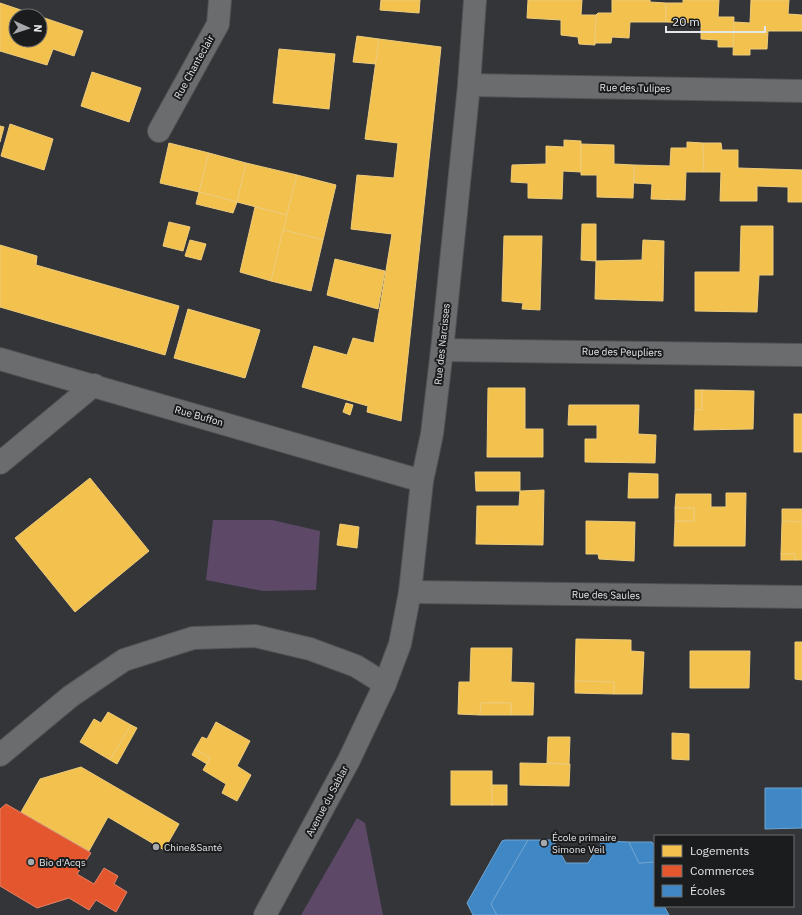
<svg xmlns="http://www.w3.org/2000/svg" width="802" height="915" viewBox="0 0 802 915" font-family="'IBM Plex Sans',sans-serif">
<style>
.green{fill:#5d4868}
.homes{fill:#f2c14e;stroke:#eecc7c;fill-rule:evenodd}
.shops{fill:#e4572e;stroke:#e48266}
.schools{fill:#3f88c5;stroke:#70a4d0}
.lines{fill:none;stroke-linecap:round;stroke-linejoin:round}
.minor-casing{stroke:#505254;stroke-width:24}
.minor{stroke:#6b6c6e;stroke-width:22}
.poi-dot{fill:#a6a8ab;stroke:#1b1c1e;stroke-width:1.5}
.labels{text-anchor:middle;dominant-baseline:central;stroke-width:4;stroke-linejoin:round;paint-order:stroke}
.street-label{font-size:10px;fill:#e4e6e9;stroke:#1b1c1e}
.poi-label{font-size:10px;fill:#e4e6e9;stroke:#1b1c1e;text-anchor:start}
</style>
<rect width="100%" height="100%" fill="#333538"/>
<g class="green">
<path d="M 213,520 L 272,520 L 320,531 L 316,590 L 263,591 L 206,580 Z"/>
<path d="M 357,818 L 365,823 L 383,915 L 301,915 Z"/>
</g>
<g class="homes">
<path d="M 381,0 L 420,0 L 419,13 L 380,10 Z"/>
<path d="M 582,0 L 581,15 L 596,15 L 595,45 L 579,44 L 578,37 L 561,35 L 561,20 L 527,18 L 528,0 Z"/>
<path d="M 612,0 L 650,0 L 650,2 L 666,3 L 666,22 L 630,22 L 629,38 L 612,37 L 611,43 L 595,43 L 596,15 L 598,13 L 612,13 Z"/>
<path d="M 683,0 L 719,0 L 718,17 L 734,17 L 733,47 L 718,47 L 718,40 L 701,39 L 701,23 L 666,22 L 666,3 L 683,3 Z"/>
<path d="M 751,0 L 789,0 L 788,14 L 802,15 L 802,31 L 768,31 L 767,49 L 750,49 L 750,55 L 733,55 L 734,22 L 750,23 Z"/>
<path d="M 0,3 L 83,31 L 74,56 L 53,49 L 47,65 L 0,51 ZM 16,16 L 40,16 L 40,40 L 16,40 Z"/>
<path d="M 357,36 L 379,39 L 376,64 L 353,62 Z"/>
<path d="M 379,39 L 441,47 L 401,421 L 367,412 L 368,406 L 302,387 L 314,346 L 347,355 L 353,338 L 374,343 L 392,234 L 351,229 L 357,175 L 394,178 L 398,143 L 365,139 Z"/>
<path d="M 279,49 L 335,54 L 329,109 L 273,103 Z"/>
<path d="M 92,72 L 141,88 L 129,122 L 81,106 Z"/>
<path d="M 10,124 L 53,139 L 44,170 L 1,156 Z"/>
<path d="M 0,126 L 4,127 L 0,142 Z"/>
<path d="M 564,140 L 581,141 L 581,172 L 563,171 L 562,199 L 528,198 L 528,183 L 511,182 L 512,165 L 546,164 L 546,146 L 564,147 Z"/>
<path d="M 687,142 L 703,143 L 704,172 L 686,172 L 685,200 L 651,199 L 652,184 L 634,183 L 634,165 L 670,166 L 671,148 L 687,148 Z"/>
<path d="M 169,143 L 209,153 L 199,192 L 160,183 Z"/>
<path d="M 703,143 L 721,143 L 722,150 L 738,150 L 738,168 L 802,170 L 802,202 L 788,202 L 788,187 L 757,186 L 757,201 L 720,201 L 721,172 L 704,172 Z"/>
<path d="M 581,144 L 614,145 L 614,164 L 634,165 L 633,198 L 597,197 L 597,175 L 581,175 Z"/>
<path d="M 209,153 L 246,163 L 237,202 L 199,192 Z"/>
<path d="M 246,163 L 297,175 L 287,215 L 237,202 Z"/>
<path d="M 297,175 L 336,185 L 323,240 L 283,230 Z"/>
<path d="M 199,192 L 237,202 L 233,213 L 196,204 Z"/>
<path d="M 255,207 L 287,215 L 271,281 L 240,272 Z"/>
<path d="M 169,222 L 190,227 L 183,251 L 163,246 Z"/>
<path d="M 582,224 L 596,224 L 596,261 L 581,260 Z"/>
<path d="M 741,226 L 773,226 L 773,275 L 759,275 L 757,312 L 695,311 L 695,272 L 740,272 Z"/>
<path d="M 283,230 L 323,240 L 311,291 L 271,281 Z"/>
<path d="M 504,236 L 542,236 L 540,310 L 522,309 L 523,303 L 502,301 Z"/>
<path d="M 190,240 L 206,244 L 201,260 L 185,256 Z"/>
<path d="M 643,240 L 664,241 L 663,301 L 595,299 L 596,261 L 642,260 Z"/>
<path d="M 0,245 L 37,256 L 36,265 L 179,306 L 165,355 L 0,307 Z"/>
<path d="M 335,259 L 385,271 L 378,309 L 327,295 Z"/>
<path d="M 188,309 L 260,330 L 245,378 L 174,358 Z"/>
<path d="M 488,388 L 525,388 L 525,429 L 543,429 L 543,457 L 487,457 Z"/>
<rect x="695" y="390" width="7" height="20"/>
<path d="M 702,390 L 754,391 L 753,429 L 694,430 L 695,410 L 702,410 Z"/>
<path d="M 346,403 L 353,405 L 350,415 L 343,412 Z"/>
<path d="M 569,405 L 639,405 L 638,434 L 656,435 L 655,463 L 585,462 L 585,439 L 597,439 L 597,425 L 568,425 Z"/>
<rect x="794" y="414" width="8" height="38"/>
<path d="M 475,472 L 520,472 L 520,491 L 476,491 Z"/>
<path d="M 629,473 L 658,474 L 658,498 L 628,498 Z"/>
<path d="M 90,478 L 149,551 L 75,612 L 15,538 Z"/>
<path d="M 544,490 L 543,545 L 476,544 L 477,506 L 519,506 L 520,491 Z"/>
<path d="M 726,493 L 746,493 L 745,546 L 674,546 L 675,521 L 694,521 L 694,508 L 675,508 L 676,494 L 711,494 L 711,507 L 726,507 Z"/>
<rect x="675" y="508" width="19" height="13"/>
<path d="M 782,509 L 802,509 L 802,522 L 782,521 Z"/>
<path d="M 586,521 L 635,522 L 634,561 L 599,559 L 598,554 L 586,554 Z"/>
<path d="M 782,521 L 802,522 L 802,560 L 795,560 L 795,554 L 781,554 Z"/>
<path d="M 340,524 L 359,527 L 357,548 L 337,545 Z"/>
<rect x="781" y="554" width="14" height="6"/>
<path d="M 576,639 L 631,640 L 631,651 L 644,652 L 642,694 L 614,694 L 614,682 L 575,681 Z"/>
<path d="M 795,642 L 802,642 L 802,680 L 795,679 Z"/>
<path d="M 471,648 L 512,648 L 511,682 L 534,683 L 533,715 L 511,715 L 511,703 L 481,703 L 480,715 L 458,714 L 459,682 L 470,682 Z"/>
<path d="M 690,651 L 750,651 L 749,688 L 690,688 Z"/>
<path d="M 575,681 L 614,682 L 614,694 L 575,693 Z"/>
<path d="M 481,703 L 511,703 L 511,715 L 480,715 Z"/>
<path d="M 108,712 L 131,725 L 110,760 L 80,742 L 94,719 L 101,723 Z"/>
<path d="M 216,722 L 250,741 L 237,766 L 251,775 L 237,801 L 222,793 L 226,784 L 203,770 L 210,758 L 195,749 L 202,737 L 207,739 Z"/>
<path d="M 131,725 L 137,728 L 117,764 L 110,760 Z"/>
<path d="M 672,733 L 689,734 L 689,760 L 672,759 Z"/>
<path d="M 548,737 L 570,737 L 569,764 L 547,763 Z"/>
<path d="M 195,749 L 210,758 L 207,764 L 192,755 Z"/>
<path d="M 520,763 L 570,764 L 569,786 L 520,785 Z"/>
<path d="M 81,767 L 179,824 L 164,850 L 108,817 L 89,851 L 21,812 L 40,779 Z"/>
<rect x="451" y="771" width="41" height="34"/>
<rect x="492" y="785" width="15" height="20"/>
</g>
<path class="shops" d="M 6,804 L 91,853 L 77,874 L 94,884 L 104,868 L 118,876 L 114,884 L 127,892 L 116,912 L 96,900 L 89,910 L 69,898 L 37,908 L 0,886 L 0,809 Z"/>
<g class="schools">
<path d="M 765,788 L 802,788 L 802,828 L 765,829 Z"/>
<path d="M 505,840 L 528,840 L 491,904 L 497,915 L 473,915 L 467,903 L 502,841 Z"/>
<path d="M 528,840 L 553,840 L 566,863 L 588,863 L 602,841 L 629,842 L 639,863 L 655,862 L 655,906 L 664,906 L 669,915 L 497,915 L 491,904 Z"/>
<path d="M 629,842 L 652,842 L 655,846 L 655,862 L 639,863 Z"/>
</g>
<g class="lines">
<g class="minor-casing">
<g id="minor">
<path d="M 469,85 L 802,91"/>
<path d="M 159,131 L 218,24 L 220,0"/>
<path d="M 442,350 L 802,355"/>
<path d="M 0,359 L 422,481"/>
<path d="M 0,463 L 94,385"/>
<path d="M 410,592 L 802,597"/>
<path d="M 0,755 L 71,696 L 124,660 L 193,638 L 255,636 L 310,649 L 356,666 L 385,684"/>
<path d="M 265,915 L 349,760 L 385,684 L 400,644 L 410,592 L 422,481 L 432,434 L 442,350 L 469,85 L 475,0"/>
</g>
</g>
<use href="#minor" class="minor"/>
</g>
<g class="poi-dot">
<circle cx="544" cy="843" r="4"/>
<circle cx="156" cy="847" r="4"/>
<circle cx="31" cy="862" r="4"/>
</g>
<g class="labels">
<g class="street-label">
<text transform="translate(194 67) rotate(-61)">Rue Chanteclair</text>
<text transform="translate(635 88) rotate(1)">Rue des Tulipes</text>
<text transform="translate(442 344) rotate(-84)">Rue des Narcisses</text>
<text transform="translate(622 352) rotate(1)">Rue des Peupliers</text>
<text transform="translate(199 416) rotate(16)">Rue Buffon</text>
<text transform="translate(606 595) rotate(1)">Rue des Saules</text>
<text transform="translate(327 801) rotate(-62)">Avenue du Sablar</text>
</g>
<g class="poi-label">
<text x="552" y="837">École primaire<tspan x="552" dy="12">Simone Veil</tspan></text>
<text x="164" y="847">Chine&amp;Santé</text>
<text x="39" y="862">Bio d'Acqs</text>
</g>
</g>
<rect x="654" y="835" width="140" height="72" fill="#1b1c1e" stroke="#6b6d6f"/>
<rect x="662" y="845" width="20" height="12" fill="#f2c14e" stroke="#6b6d6f"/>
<text x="690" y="855" font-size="12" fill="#e4e6e9">Logements</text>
<rect x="662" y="865" width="20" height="12" fill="#e4572e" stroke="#6b6d6f"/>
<text x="690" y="875" font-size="12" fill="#e4e6e9">Commerces</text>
<rect x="662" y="885" width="20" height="12" fill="#3f88c5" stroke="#6b6d6f"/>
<text x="690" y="895" font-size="12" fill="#e4e6e9">Écoles</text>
<g transform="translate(28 28) rotate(93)"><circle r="19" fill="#1b1c1e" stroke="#6b6d6f"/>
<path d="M0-3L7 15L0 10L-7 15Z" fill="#a6a8ab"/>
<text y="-6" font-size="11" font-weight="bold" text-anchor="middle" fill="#e4e6e9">N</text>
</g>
<path d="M666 26v6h99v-6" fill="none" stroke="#e4e6e9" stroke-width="2"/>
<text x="672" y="26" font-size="12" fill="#e4e6e9" stroke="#1b1c1e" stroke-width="3" paint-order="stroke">20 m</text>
</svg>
